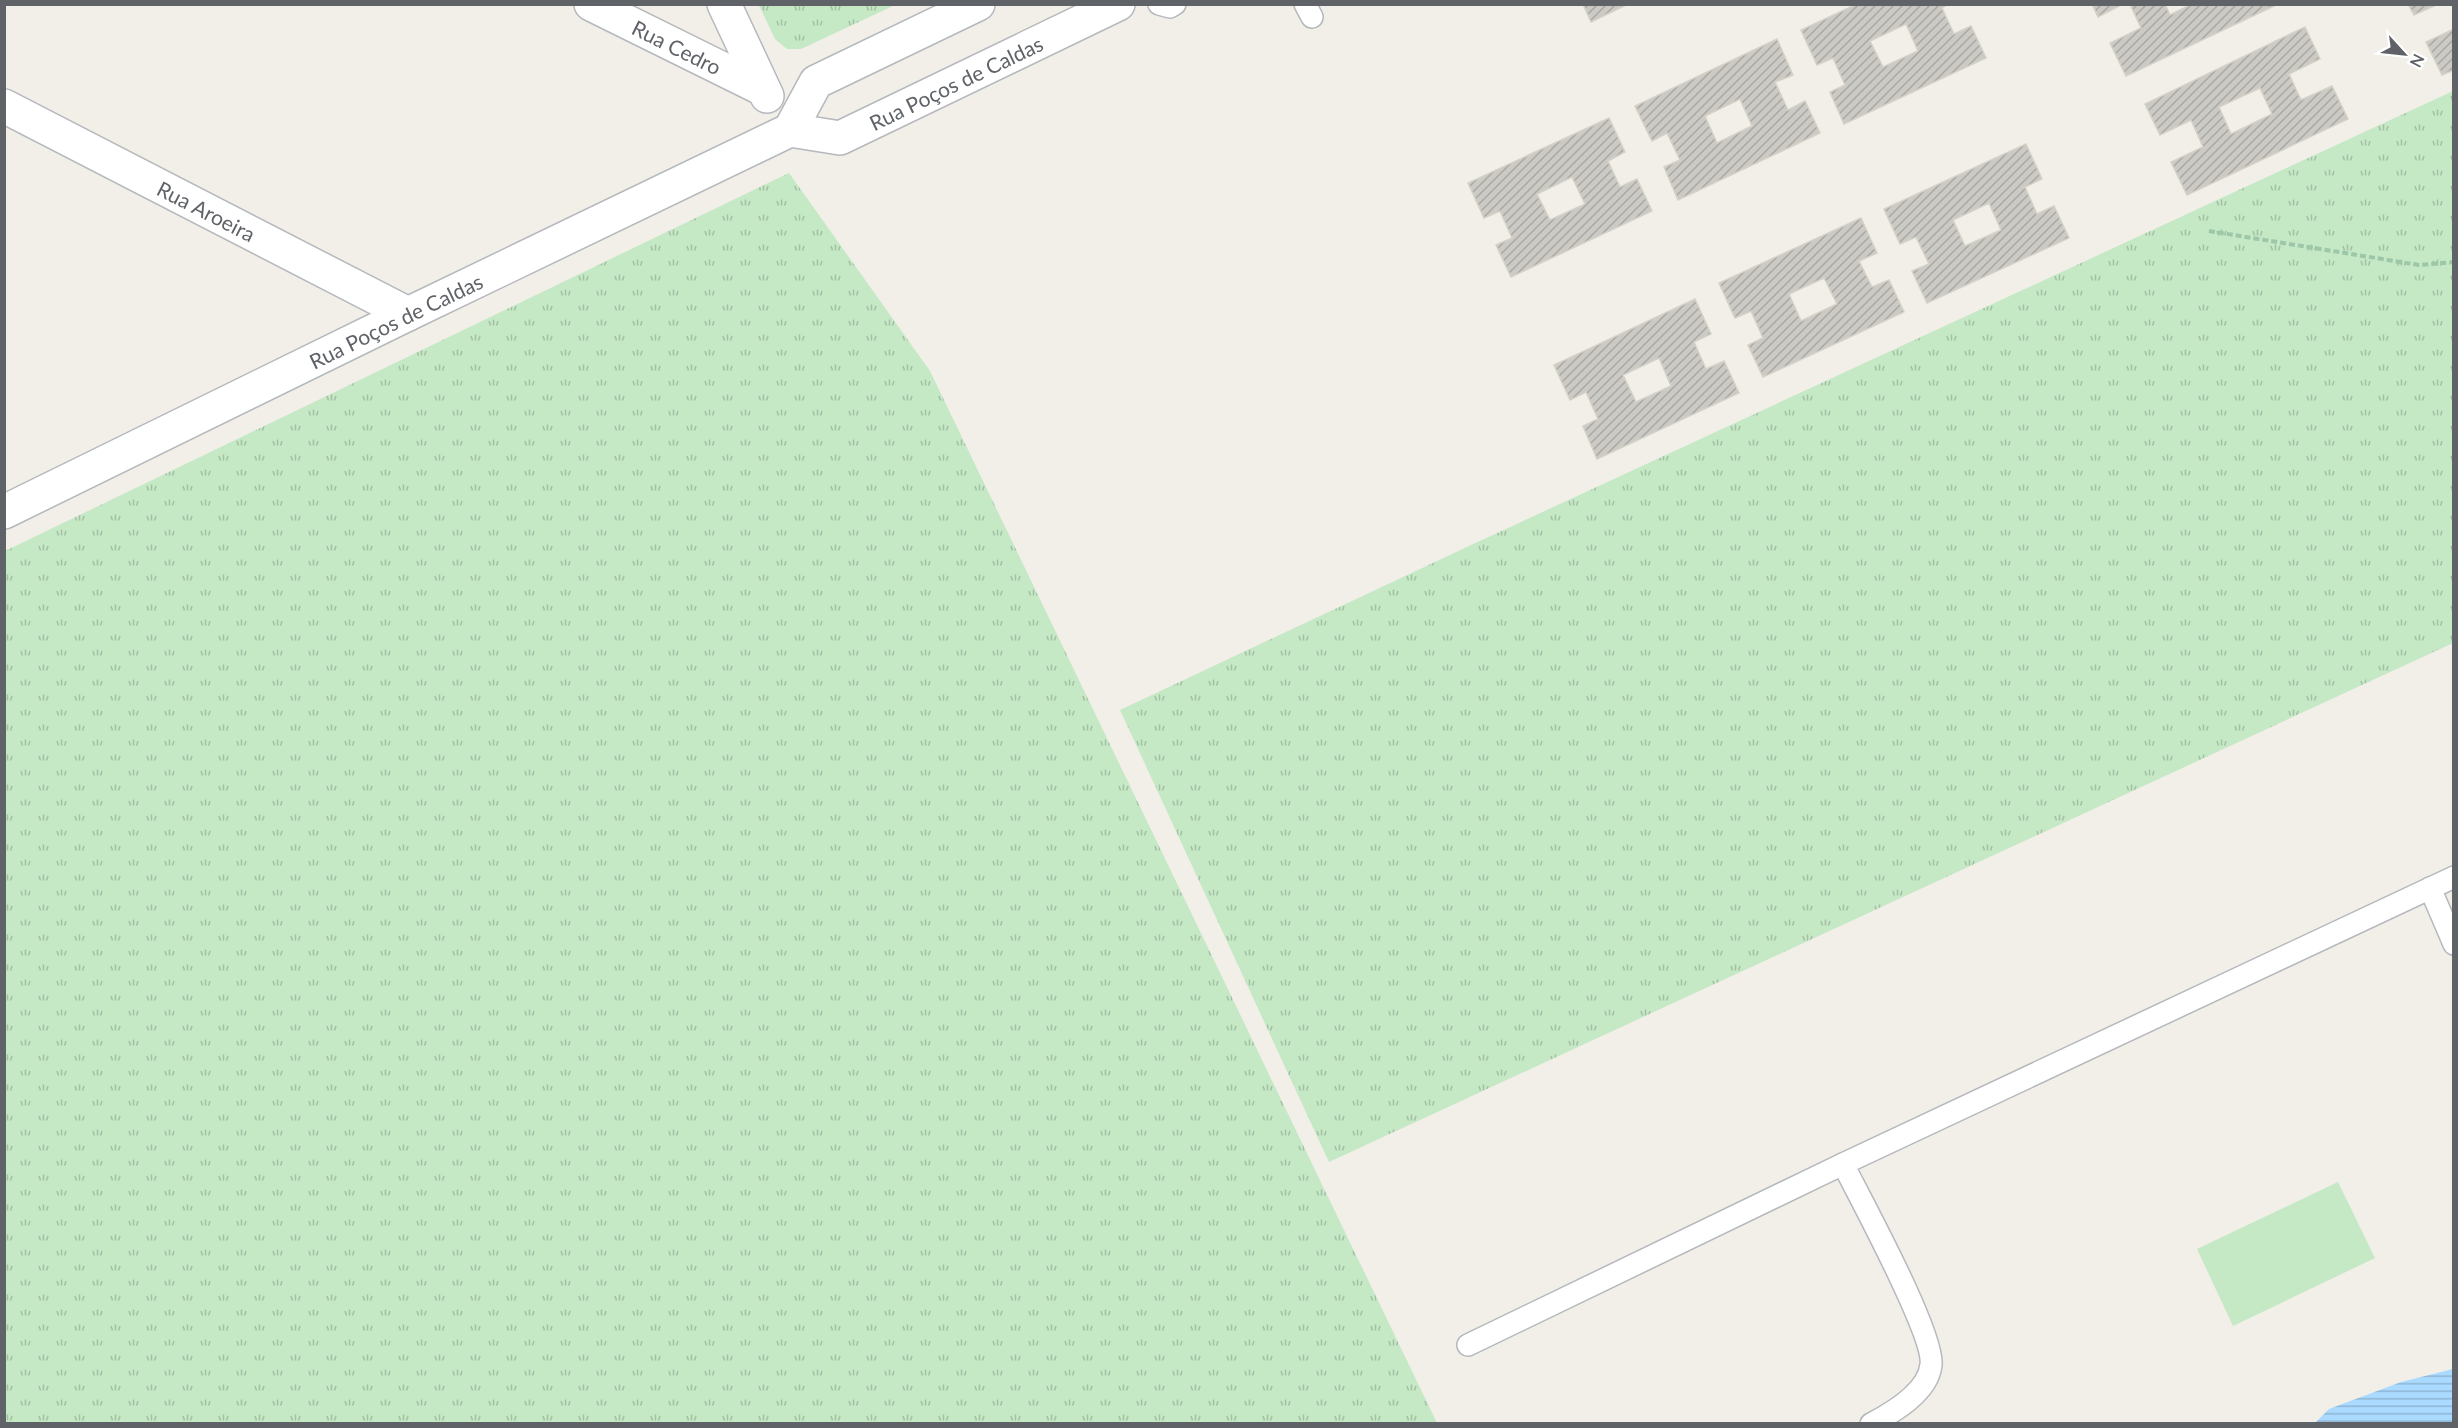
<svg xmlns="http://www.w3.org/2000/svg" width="2458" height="1428" viewBox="0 0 2458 1428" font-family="Lato,sans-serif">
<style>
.grass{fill:url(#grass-tufts)}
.pitch{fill:#c5e8c5}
.water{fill:url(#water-rules)}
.building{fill:url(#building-hatch);stroke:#d6d1c6;stroke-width:1.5;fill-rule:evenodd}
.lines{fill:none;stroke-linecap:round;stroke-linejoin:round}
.lane-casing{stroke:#b5b8bc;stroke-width:24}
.street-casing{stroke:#b5b8bc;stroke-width:36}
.path{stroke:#9cc7a9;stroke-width:4;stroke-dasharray:6 3;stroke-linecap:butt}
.lane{stroke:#fff;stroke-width:21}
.street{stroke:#fff;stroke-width:33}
.labels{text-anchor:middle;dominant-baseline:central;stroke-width:4.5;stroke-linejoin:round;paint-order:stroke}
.street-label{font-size:21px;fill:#5f6368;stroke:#fff}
</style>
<defs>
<pattern id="grass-tufts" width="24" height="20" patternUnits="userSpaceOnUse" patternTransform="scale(1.5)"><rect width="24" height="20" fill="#c5e8c5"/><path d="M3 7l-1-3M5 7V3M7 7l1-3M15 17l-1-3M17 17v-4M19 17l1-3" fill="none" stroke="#a3c0a4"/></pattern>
<pattern id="water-rules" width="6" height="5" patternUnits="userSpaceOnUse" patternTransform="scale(1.5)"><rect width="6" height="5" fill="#aadaff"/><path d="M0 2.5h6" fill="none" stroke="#8eb4d2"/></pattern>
<pattern id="building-hatch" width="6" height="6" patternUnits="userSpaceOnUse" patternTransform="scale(1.5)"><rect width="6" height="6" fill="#cccac5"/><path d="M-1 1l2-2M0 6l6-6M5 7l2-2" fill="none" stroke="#a9a8a4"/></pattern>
</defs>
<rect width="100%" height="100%" fill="#f1efe8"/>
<g class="grass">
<path d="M 759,5 L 895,5 L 801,49 L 787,49 L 775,39 Z"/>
<path d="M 2453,91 L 2453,643 L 1329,1162 L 1120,710 L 1469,546 Z"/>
<path d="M 789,173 L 930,371 L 1437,1423 L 5,1423 L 5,551 Z"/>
</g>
<path class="pitch" d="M 2338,1182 L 2375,1258 L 2233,1326 L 2197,1249 Z"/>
<path class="water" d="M 2453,1369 L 2453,1423 L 2315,1423 L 2329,1409 L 2401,1382 Z"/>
<g class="building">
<path d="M 1583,4 L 1628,4 L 1591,22 Z"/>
<path d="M 1857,4 L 1948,4 L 1942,8 L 1954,34 L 1971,26 L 1986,58 L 1844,124 L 1830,92 L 1845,85 L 1833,58 L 1817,65 L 1801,30 ZM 1906,24 L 1918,51 L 1883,67 L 1870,41 Z"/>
<path d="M 2092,4 L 2123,4 L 2098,17 Z"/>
<path d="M 2130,4 L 2165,4 L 2170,15 L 2192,4 L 2278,4 L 2126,76 L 2110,43 L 2141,28 Z"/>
<path d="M 2408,4 L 2438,4 L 2414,15 Z"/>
<path d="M 2305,27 L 2320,59 L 2289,74 L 2301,100 L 2332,86 L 2348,119 L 2187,195 L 2171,162 L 2203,147 L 2191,120 L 2160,135 L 2145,104 ZM 2260,88 L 2272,114 L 2231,134 L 2219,107 Z"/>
<path d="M 2454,29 L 2454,70 L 2442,75 L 2426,42 Z"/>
<path d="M 1777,39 L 1793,75 L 1775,82 L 1788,110 L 1805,101 L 1820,133 L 1678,200 L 1664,167 L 1680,160 L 1667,133 L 1652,141 L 1635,106 ZM 1740,99 L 1752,126 L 1717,143 L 1705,116 Z"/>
<path d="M 1609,118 L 1625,152 L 1608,161 L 1620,187 L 1637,179 L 1652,211 L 1511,277 L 1496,245 L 1512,238 L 1500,211 L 1484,218 L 1468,183 ZM 1572,177 L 1585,204 L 1550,220 L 1537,194 Z"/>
<path d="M 2026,144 L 2042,179 L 2025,187 L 2037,214 L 2054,206 L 2069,238 L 1927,303 L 1912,271 L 1929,264 L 1916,237 L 1900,244 L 1884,209 ZM 1989,203 L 2001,230 L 1965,246 L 1953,220 Z"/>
<path d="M 1861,218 L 1877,253 L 1859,261 L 1872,287 L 1889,280 L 1904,312 L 1763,377 L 1748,345 L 1763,338 L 1751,311 L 1735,318 L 1719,283 ZM 1824,278 L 1837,304 L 1801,321 L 1789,294 Z"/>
<path d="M 1695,299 L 1711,334 L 1694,342 L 1706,369 L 1724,361 L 1739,393 L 1597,459 L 1583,426 L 1598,419 L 1586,392 L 1570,400 L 1554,365 ZM 1659,358 L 1671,386 L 1636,402 L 1623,375 Z"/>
</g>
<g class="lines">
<g class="lane-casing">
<g id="lane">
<path d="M 1159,4 L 1170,7 L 1175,4"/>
<path d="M 1305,4 L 1312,17"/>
<path d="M 2430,888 L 2454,944"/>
<path d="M 1843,1164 C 1860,1198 1935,1335 1931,1365 C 1928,1392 1894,1412 1871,1424"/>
<path d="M 1468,1345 L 1843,1164 L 2454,877"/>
</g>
</g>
<g class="street-casing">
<g id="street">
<path id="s1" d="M 591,4 L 763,89"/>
<path d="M 724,4 L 767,96"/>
<path id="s2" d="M 4,106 L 408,314"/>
<path d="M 790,130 L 816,82 L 978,4"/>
<path id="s3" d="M 4,512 L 408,314 L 790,130 L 840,138 L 1118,4"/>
</g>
</g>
<path class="path" d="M 2209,231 L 2419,265 L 2454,262"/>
<use href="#lane" class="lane"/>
<use href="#street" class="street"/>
</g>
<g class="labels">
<g class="street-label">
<text stroke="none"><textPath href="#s1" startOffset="96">Rua Cedro</textPath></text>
<text stroke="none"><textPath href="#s3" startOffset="1053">Rua Poços de Caldas</textPath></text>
<text stroke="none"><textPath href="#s2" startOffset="228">Rua Aroeira</textPath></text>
<text stroke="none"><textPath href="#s3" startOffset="436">Rua Poços de Caldas</textPath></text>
</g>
</g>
<rect width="2458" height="1428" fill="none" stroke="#5f6368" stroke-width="12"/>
<g transform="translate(2404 54) rotate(117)" stroke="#ffffff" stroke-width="4.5" paint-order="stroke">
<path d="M0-4.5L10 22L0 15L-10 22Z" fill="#5f6368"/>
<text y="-9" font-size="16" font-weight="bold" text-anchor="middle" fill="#5f6368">N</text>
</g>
</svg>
